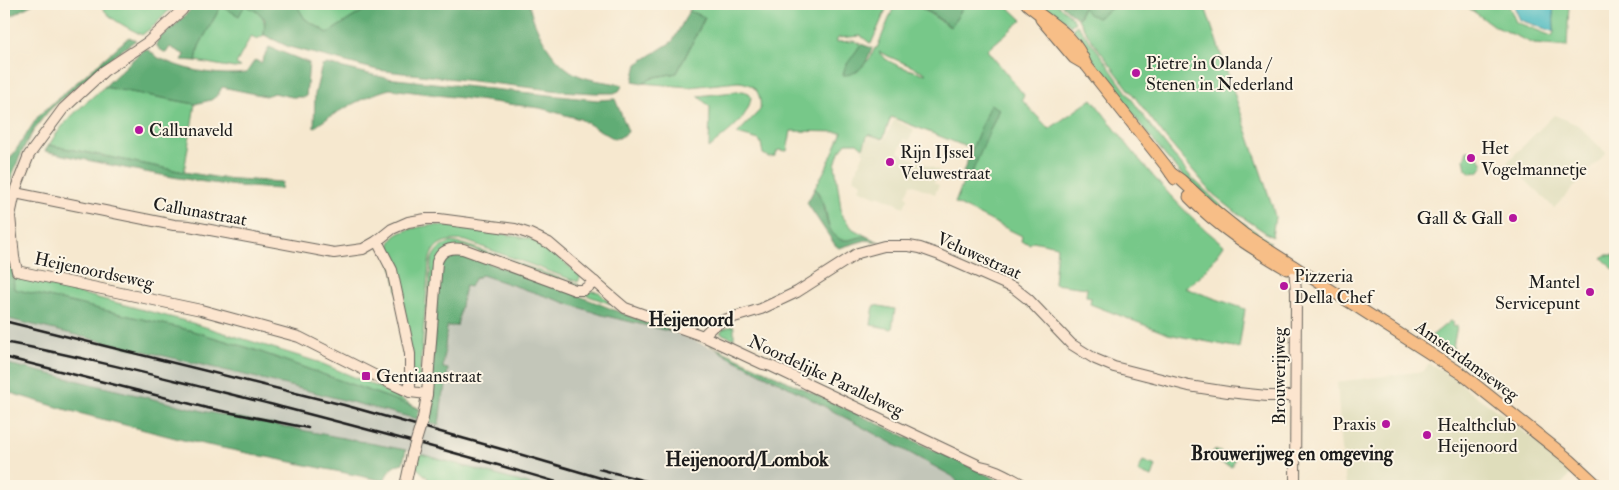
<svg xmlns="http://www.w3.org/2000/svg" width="1619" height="490" viewBox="0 0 1619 490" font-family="'IM FELL Double Pica',serif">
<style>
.built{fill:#dfddbb}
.industrial{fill:#c3c6b9}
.green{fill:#77c889;stroke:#4a7252;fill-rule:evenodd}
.forest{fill:#61ac75;stroke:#3e6448}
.water{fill:#4ab9bf;stroke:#336a6e}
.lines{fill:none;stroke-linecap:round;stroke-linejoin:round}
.secondary-casing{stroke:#68635b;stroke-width:12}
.primary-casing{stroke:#68635b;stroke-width:13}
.secondary{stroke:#fce5cf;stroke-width:10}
.primary{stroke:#f7be87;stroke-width:11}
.rail{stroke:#1c1c1c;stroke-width:2.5}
.secondary-bridge-casing{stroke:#68635b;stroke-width:12;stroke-linecap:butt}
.secondary-bridge{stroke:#fce5cf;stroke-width:10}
.poi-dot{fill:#b5179e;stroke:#fcf5e5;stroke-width:2}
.labels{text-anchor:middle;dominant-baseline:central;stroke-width:4;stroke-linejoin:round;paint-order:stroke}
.poi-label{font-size:18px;fill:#1c1c1c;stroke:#fcf5e5;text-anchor:start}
.street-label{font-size:18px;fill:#1c1c1c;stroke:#fcf5e5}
.neighbourhood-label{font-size:19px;font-weight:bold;fill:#1c1c1c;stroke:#fcf5e5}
.quarter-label{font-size:20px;font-weight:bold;fill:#1c1c1c;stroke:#fcf5e5}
</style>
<rect width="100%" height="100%" fill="#fcf5e5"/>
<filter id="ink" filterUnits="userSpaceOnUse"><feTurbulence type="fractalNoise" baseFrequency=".02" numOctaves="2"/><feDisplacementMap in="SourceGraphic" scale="10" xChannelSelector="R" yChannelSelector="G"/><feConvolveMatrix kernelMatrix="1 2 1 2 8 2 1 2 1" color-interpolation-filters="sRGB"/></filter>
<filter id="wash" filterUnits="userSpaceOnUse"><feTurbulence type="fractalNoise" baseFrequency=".0096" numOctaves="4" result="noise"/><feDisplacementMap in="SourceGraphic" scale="20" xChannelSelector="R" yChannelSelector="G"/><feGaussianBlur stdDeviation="1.12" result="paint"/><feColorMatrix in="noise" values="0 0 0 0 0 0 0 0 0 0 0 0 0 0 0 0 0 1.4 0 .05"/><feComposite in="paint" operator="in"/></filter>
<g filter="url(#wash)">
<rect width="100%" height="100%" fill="#f6e8cf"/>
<g class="built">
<path d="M 1554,115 L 1578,125 L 1606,153 L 1554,208 L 1507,162 Z"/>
<path d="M 894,120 L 914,129 L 909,141 L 904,139 L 898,152 L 940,171 L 934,183 L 939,185 L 935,194 L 911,184 L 906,196 L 908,198 L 904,207 L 878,195 L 877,197 L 859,189 L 862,183 L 853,178 L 864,153 L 862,152 L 870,134 L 884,141 Z"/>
<path d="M 1429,363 L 1454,378 L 1473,394 L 1506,417 L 1573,472 L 1559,486 L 1346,486 L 1341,439 L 1337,382 L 1424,371 Z"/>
</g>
<path class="industrial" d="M 482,274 L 602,315 L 673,332 L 710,347 L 796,391 L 952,476 L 957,481 L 958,484 L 963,486 L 535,486 L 406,450 L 207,412 L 4,363 L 4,318 L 270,381 L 439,425 L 443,391 L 445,392 L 448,369 L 443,368 L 447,326 L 457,326 L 465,286 Z"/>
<g class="green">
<path d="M 102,4 L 175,4 L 156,24 L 142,35 C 131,29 103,17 102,4 Z"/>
<path d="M 295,4 L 374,4 L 328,33 L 305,19 Z"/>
<path d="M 694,4 L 882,4 L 887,7 L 871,44 L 861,36 L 838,38 L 836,42 L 854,41 L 861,44 L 843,73 L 857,72 L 870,58 L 875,48 L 877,48 L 895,4 L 915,4 L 950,27 L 965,4 L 1005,4 L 1022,20 L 987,50 L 1024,95 L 1022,100 L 1049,129 L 1092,99 C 1132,151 1172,205 1224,245 C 1212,262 1203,277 1185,288 L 1245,309 L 1239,348 L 1168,334 L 1090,304 L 1091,297 L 1086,296 L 1087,288 L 1054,284 L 1057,246 L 1033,241 L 1030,244 L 1021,241 L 1022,236 L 955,203 L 967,173 L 971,174 L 999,109 L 991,105 L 972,149 L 891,117 L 883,139 L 868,134 L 863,148 L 857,143 L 846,143 L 839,152 L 835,165 L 842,216 L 853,229 L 872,239 C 859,233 851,243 841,240 C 825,234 829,214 823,202 C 821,197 818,192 815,188 L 826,168 L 842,132 L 791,131 L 787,151 L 778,150 L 775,156 L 769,157 L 763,154 L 761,143 L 759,140 L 737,134 L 760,110 C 762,94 755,83 738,82 L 689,87 L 642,83 L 655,77 L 677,73 L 705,18 L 689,11 ZM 879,52 L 924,72 L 926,74 C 913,71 886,64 879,52 Z"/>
<path d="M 1039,4 L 1056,4 L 1069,14 L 1075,22 L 1070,26 L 1064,19 L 1062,21 Z"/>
<path d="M 1118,4 L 1204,4 L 1272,205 L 1275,217 L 1272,237 L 1238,214 L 1213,194 L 1168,141 L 1090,38 L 1078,19 L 1080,16 L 1083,7 L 1097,18 Z"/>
<path d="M 1463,4 L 1508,4 L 1516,22 L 1552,36 L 1554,32 L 1553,4 L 1569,4 L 1567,47 L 1534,44 L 1494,26 Z"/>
<path d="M 245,5 C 262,15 266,14 264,35 L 257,39 L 251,36 L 236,64 L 241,67 L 234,68 L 196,61 L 199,46 L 221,6 Z"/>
<path d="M 1077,25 L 1097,50 L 1152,128 L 1191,177 L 1226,210 L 1271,243 L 1268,243 L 1242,228 L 1183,176 L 1167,158 L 1105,79 L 1085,47 L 1087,45 L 1072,29 Z"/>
<path d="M 104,87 L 195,104 L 184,172 L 49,145 C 65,119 81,107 104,87 Z"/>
<path d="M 743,91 L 749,93 L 751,97 C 749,119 725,134 709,148 L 710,107 L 698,96 Z"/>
<path d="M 1467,151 C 1476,151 1482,159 1483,167 L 1478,172 L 1471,173 L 1466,169 L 1464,159 Z"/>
<path d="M 435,225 L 471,228 L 531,239 L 547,248 L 581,276 L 578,282 L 466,241 C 447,239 433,241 429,263 L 419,383 L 415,382 L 392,264 C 391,258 389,250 390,244 C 392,230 423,226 435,225 Z"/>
<path d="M 452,242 L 467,245 L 579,285 L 576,286 L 463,246 L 424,384 L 422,384 L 431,261 C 435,250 441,245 452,242 Z"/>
<path d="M 1605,255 L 1615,255 L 1615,271 L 1602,258 Z"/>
<path d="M 13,268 L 19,277 L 189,322 L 318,362 L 378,387 L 420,409 L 252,349 L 189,330 L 13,289 Z"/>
<path d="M 591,291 L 599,292 L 611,304 L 583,294 Z"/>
<path d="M 874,305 L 895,309 L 892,329 L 871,325 Z"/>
<path d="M 1450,321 L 1454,323 L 1452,325 L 1453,327 L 1457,326 L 1452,353 L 1429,338 Z"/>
<path d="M 732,326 L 734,327 L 734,339 L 720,333 L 723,329 Z"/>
<path d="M 1214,450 L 1235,457 L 1232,467 L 1211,459 Z"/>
<path d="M 417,453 L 535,486 L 429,486 L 428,478 L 414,465 Z"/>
<path d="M 1143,461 L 1156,466 L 1152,477 L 1138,472 Z"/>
</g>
<g class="forest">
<path d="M 4,4 L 33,4 L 4,20 Z"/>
<path d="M 196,4 L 296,4 L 305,19 L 328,33 L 374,4 L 529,4 C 534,29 554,66 580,76 C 593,81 609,82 623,85 L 619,91 L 614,93 L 596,93 L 560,91 L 377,70 L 289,47 L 264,35 L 265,19 L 259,13 L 245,5 L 239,16 L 221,6 L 199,46 L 196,61 L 182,60 L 185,55 L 170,47 L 166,53 C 161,50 155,48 157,41 C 159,37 163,35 166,33 C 177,25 186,14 196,4 Z"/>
<path d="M 925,4 L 965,4 L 951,27 L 923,8 Z"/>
<path d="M 1060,4 L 1118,4 L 1097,18 L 1087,13 L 1083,7 L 1078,19 Z"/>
<path d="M 689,11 L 705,17 L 677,73 L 655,77 L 642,83 L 633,81 L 637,64 L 673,41 Z"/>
<path d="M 129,37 L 136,40 C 111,58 89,75 67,95 C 60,101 53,106 47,113 C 26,136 12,172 4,202 L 4,168 L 39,115 Z"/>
<path d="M 861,44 L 872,48 C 867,62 860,75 843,75 L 845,67 Z"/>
<path d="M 269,47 L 309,63 L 306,97 L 292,97 L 274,93 L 265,96 L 222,87 L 218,95 L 211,100 L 195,104 L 104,87 L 144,49 C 151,50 152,54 157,57 C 160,59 165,60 168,62 C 192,72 220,76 246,73 L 255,60 L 261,63 Z"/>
<path d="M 327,64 L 386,78 L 597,100 L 615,99 L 628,131 L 627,133 L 619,138 L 613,138 L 580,119 L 540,108 L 390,89 C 371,93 329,115 314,128 L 315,94 L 321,69 L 322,66 Z"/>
<path d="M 990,104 L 999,109 L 971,175 L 963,172 Z"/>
<path d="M 49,145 L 184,172 L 221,178 L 282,182 L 281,189 C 201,186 124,168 45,151 Z"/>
<path d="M 815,188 L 823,202 L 828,225 L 833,234 L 841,240 L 849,240 L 865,236 L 880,242 L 866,240 L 839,248 L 835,245 L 807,203 Z"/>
<path d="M 4,230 L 13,268 L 14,289 L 189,330 L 252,349 L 420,409 L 417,419 L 270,381 L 4,318 Z"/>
<path d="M 454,253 L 463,254 L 547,283 L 632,317 L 674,329 L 673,332 L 602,315 L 482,275 L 474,279 L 470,287 L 465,286 L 457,326 L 447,326 L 443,368 L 448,369 L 445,392 L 443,392 L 439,425 L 427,422 L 429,411 L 440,263 L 445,256 Z"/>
<path d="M 710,345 L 1011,486 L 963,486 L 957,484 L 957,481 L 952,476 L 796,391 L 727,356 Z"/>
<path d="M 4,363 L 207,412 L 406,450 L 403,463 C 393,465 387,471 385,481 L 183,440 L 67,410 L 4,391 Z"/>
</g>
<path class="water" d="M 1513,4 L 1553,4 L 1554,32 L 1520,20 Z"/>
</g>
<g filter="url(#ink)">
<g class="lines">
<g class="secondary-casing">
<g id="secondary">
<path d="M 186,4 L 182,10 L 148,42 L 104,71 L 63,109 L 29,155 L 16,188 L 10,216 L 14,257 L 17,271 L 201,310 L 299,337 L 390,383 L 410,392 L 427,394"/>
<path d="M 15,193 L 174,225 L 189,226 L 334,253 L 363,249 L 377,241 L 392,229 L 408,222 L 426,219 L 439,219 L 515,229 L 530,234 L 549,243 L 625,308 L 703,336 L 763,364 L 771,366 L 794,377 L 807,384 L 980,466 C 998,469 1011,479 1026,486"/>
<path d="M 377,241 L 392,270 L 406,335 L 410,354 L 410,392"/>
<path d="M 1294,266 L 1296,292 L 1295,486"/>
<path d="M 703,336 L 713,326 L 724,320 L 761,309 L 797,292 L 858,253 L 884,246 L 909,246 L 920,248 L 937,254 L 1014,288 L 1028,299 L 1071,344 L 1095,359 L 1114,367 L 1189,386 L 1228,392 L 1267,396 L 1295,396"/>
<path d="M 423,418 L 427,394 L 437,262 C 441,250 450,247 463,249 L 575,290 L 583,290 L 595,282"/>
<path d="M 405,486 L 412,454"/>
</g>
</g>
<g class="primary-casing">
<g id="primary">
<path d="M 1027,4 C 1051,25 1074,32 1086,65 L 1166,166 L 1175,179"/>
<path d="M 1041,19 L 1074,58 L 1086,65"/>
<path d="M 1171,173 L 1181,180 L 1209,206 L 1245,235 L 1462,374 L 1570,460 L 1598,486"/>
<path d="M 1189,197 C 1219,228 1250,247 1287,269"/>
</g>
</g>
<use href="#secondary" class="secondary"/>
<use href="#primary" class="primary"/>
<g class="rail">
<path d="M 4,321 L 344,405 L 519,454 L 628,486"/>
<path d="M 4,342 C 93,359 181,382 270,404 C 370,430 471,456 570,486"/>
<path d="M 4,357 L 207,408 L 308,428"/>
<path d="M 599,469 L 665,486"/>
</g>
<g class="secondary-bridge-casing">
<path id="secondary-bridge" d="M 412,454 L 423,418"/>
</g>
<use href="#secondary-bridge" class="secondary-bridge"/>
</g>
</g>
<g class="poi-dot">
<circle cx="1136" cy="73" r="5"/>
<circle cx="139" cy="130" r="5"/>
<circle cx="1471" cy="158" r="5"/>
<circle cx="890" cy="162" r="5"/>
<circle cx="1513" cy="218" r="5"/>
<circle cx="1284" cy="286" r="5"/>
<circle cx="1590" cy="292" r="5"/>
<rect x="361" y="371" width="10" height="10" rx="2.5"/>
<circle cx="1386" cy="424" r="5"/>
<circle cx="1427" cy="435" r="5"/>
</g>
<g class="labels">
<g class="poi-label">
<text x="1146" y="63">Pietre in Olanda /<tspan x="1146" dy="21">Stenen in Nederland</tspan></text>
<text x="149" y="130">Callunaveld</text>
<text x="1481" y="148">Het<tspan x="1481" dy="21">Vogelmannetje</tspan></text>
<text x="900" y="152">Rijn IJssel<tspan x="900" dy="21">Veluwestraat</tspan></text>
<text x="1503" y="218" text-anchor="end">Gall &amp; Gall</text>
<text x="1294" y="276">Pizzeria<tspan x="1294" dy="21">Della Chef</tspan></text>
<text x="1580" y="282" text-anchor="end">Mantel<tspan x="1580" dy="21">Servicepunt</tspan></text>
<text x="376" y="376">Gentiaanstraat</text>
<text x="1376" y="424" text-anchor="end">Praxis</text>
<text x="1437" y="425">Healthclub<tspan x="1437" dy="21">Heijenoord</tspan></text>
</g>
<g class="street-label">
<text transform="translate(200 212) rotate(10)">Callunastraat</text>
<text transform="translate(979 256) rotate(24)">Veluwestraat</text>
<text transform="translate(94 271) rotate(12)">Heijenoordseweg</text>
<text transform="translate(1467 361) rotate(36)">Amsterdamseweg</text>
<text transform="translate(826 376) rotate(25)">Noordelijke Parallelweg</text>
<text transform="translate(1279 376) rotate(-90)">Brouwerijweg</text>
</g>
<g class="neighbourhood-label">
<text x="691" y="320">Heijenoord</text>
<text x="1292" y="454">Brouwerijweg en omgeving</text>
</g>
<g class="quarter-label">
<text x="747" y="459">Heijenoord/Lombok</text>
</g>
</g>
<rect width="1619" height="490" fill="none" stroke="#fcf5e5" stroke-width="20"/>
</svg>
